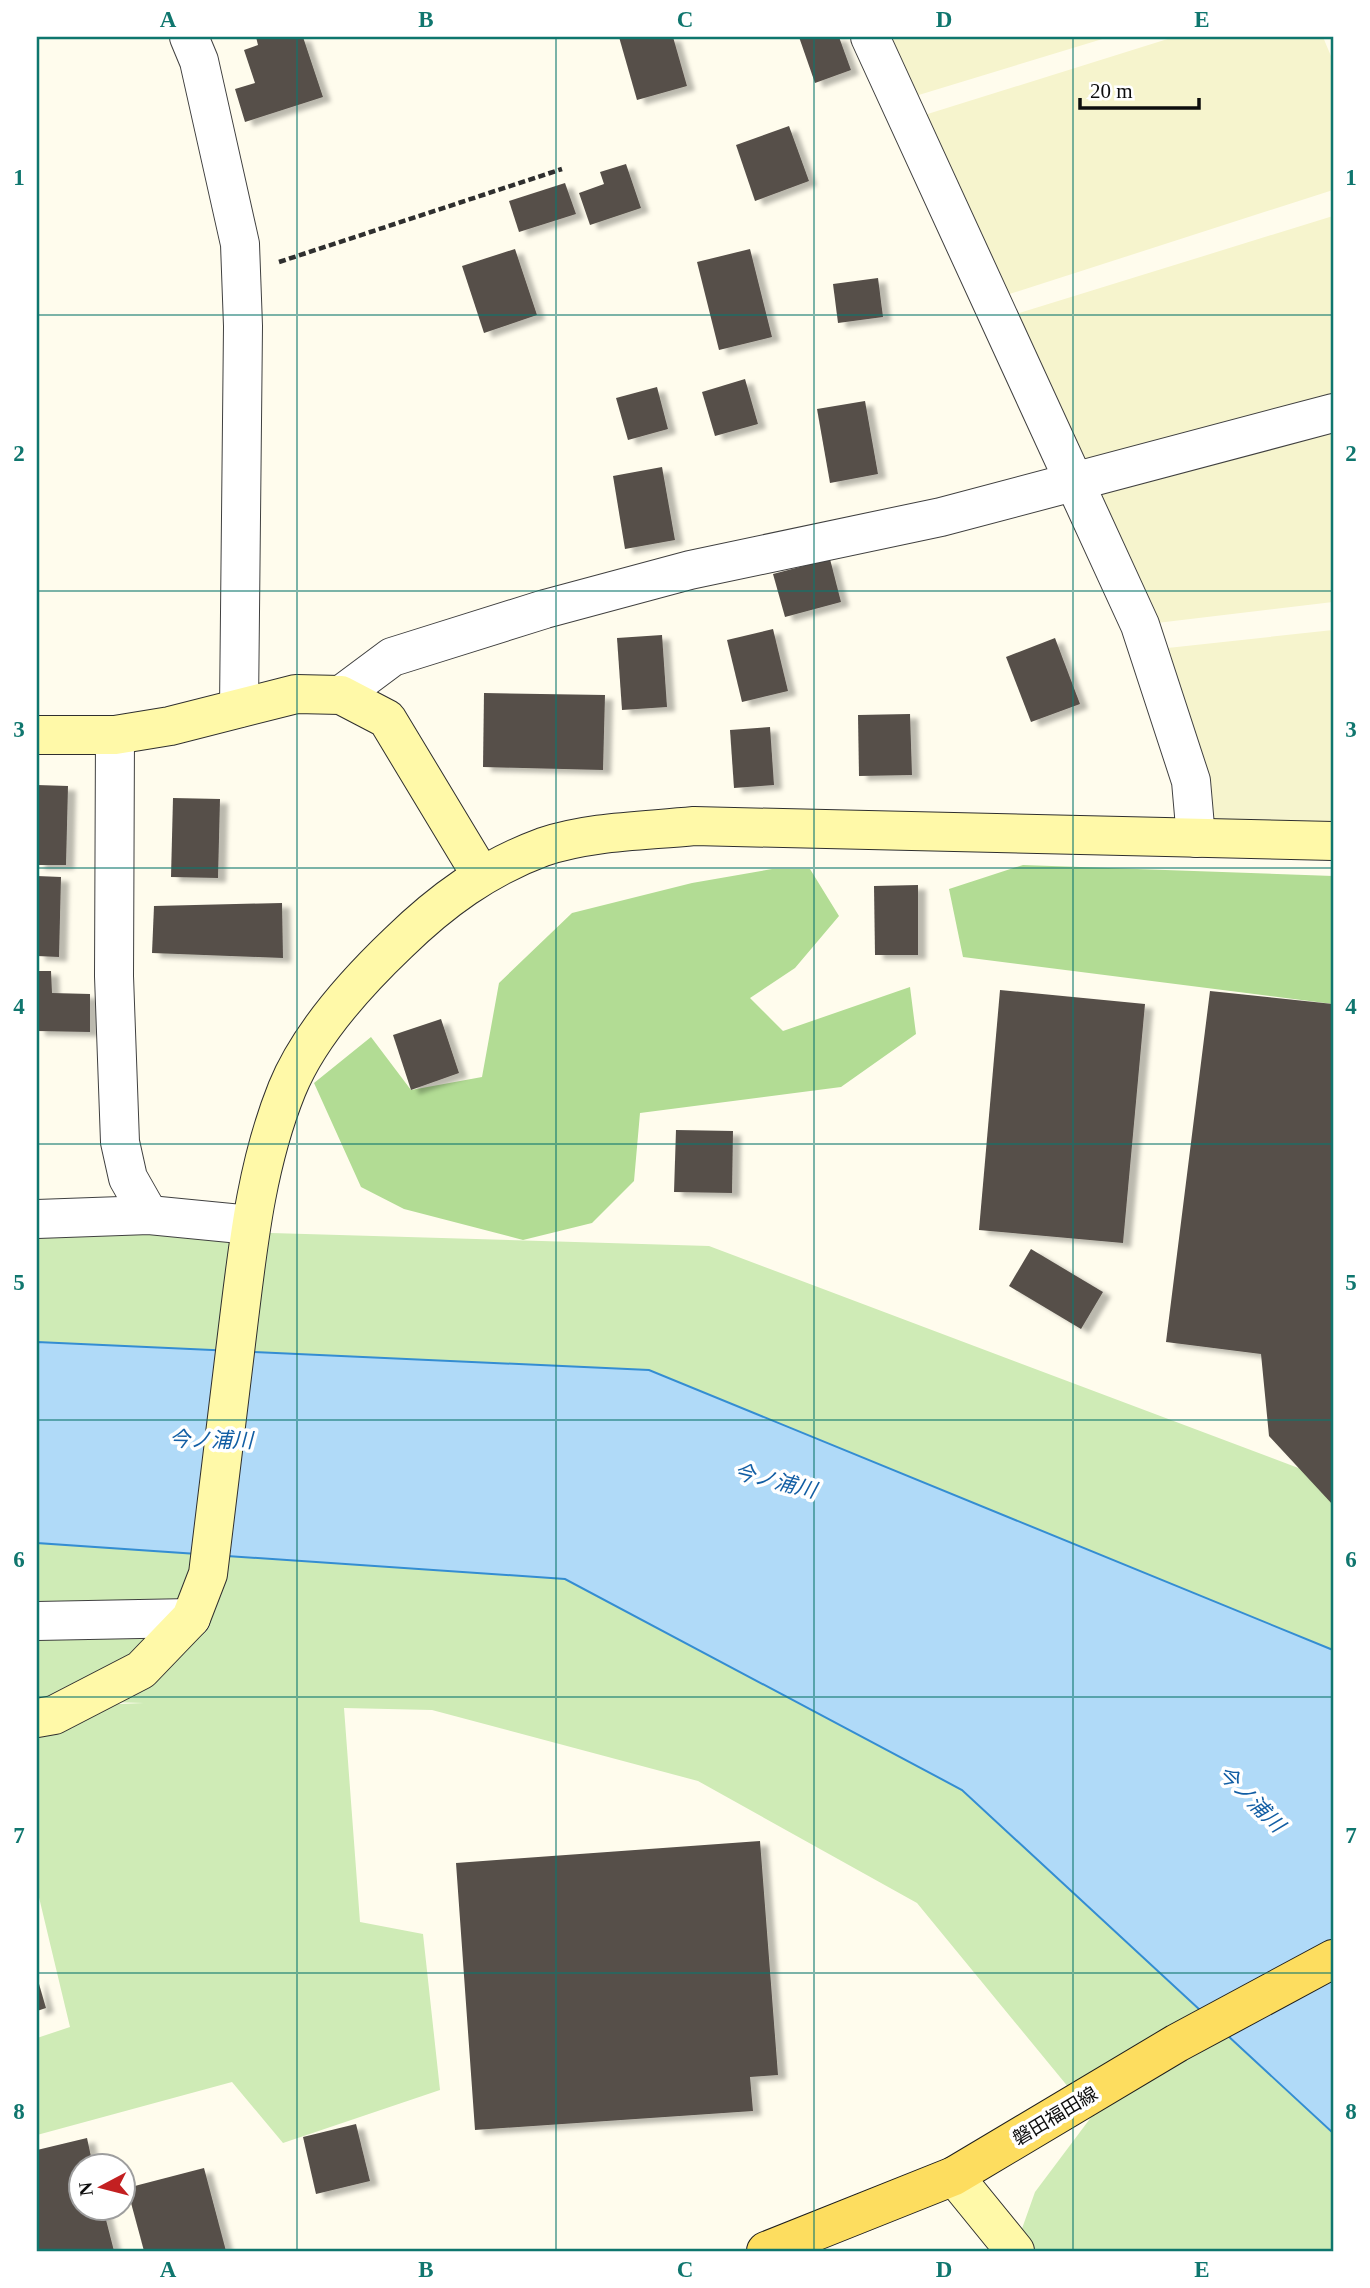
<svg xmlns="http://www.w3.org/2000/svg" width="1370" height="2288" viewBox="0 0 1370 2288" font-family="'Times New Roman','Noto Sans JP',serif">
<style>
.farmland{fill:#f6f4cd}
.green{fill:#cfebb6}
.forest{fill:#b2dc94}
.water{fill:#b0daf8;stroke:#348dd2;stroke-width:2}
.building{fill:#564f49;filter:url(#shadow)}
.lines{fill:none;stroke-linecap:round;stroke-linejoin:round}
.street-casing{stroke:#404040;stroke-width:40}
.secondary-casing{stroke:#2f2f2f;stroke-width:40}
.primary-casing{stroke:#1e1e1e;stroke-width:40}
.path{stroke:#2f2f2f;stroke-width:4.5;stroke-dasharray:7 3.5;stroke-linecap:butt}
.street{stroke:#fff;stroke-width:38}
.secondary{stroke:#fff9a8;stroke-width:38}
.primary{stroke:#fddd5f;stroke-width:38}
.grid{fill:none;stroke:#0f766e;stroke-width:2;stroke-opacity:0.55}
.labels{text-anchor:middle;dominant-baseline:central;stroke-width:7;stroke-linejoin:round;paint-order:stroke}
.street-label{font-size:19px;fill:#0d0d0d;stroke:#fff}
.water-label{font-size:21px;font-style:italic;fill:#125ea4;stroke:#fff}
.neatline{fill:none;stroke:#0f766e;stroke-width:2.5}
.grid-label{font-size:23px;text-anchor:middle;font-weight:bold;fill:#0f766e}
</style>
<defs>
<filter id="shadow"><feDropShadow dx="8" dy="4.5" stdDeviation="2" flood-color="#0004"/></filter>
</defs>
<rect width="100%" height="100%" fill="#fffced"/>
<g class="farmland">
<path d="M 876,37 L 1109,37 L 899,101 Z"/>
<path d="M 1174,37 L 1323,37 L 1333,61 L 1333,190 L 991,300 L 918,117 Z"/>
<path d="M 1333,216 L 1333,602 L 1140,625 L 1000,319 Z"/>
<path d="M 1333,630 L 1333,841 L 1196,838 L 1149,650 Z"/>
</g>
<path class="green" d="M 37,1226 L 709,1246 L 1309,1472 L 1333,1471 L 1333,2251 L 1014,2251 L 1035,2192 L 1092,2116 L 917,1903 L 698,1781 L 432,1710 L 344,1708 L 360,1922 L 423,1934 L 440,2090 L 283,2143 L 232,2082 L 37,2135 L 37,2038 L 70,2027 L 37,1889 L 37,1728 L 72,1706 L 144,1703 L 37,1700 Z"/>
<g class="forest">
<path d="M 1023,865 L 1333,876 L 1333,1004 L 963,957 L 949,889 Z"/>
<path d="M 772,869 L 810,869 L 839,916 L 795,968 L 750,998 L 783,1031 L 910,987 L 916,1034 L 841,1087 L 640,1113 L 634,1181 L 592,1223 L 523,1240 L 404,1209 L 361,1187 L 314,1083 L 371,1037 L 411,1090 L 482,1077 L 499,983 L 572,913 L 692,883 Z"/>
</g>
<path class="water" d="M 37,1342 L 649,1370 L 1333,1650 L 1333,2133 L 962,1790 L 565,1579 L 37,1543 Z"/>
<g class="building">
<path d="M 256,37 L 303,37 L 323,97 L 245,122 L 235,89 L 255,83 L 244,50 L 258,45 Z"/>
<path d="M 619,37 L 673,37 L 687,86 L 637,100 Z"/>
<path d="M 799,37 L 839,37 L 851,70 L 815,83 Z"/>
<path d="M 789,126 L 809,181 L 755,201 L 736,145 Z"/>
<path d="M 626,164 L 641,208 L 590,225 L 579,193 L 604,184 L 600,172 Z"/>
<path d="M 565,183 L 576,214 L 519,232 L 509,201 Z"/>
<path d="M 515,249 L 537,315 L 484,333 L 462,266 Z"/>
<path d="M 750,249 L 772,337 L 719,350 L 697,262 Z"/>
<path d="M 878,278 L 883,317 L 838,323 L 833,284 Z"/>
<path d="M 745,379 L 758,424 L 715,436 L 702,392 Z"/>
<path d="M 657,387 L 668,429 L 628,440 L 616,398 Z"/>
<path d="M 865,401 L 878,474 L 830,483 L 817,409 Z"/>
<path d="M 662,467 L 675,540 L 625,549 L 613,476 Z"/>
<path d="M 830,559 L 841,602 L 785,617 L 773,574 Z"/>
<path d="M 773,629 L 788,691 L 742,702 L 727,640 Z"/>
<path d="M 662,635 L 667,707 L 622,710 L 617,638 Z"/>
<path d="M 1055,638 L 1080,704 L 1031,722 L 1006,657 Z"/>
<path d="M 484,693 L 605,695 L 603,770 L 483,767 Z"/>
<path d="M 910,714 L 912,775 L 859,776 L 858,715 Z"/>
<path d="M 770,727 L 774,785 L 734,788 L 730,730 Z"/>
<path d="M 37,785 L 68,786 L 66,865 L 37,865 Z"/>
<path d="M 173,798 L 220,799 L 218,878 L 171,877 Z"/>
<path d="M 37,876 L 61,877 L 59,957 L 37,956 Z"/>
<path d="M 918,885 L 918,955 L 875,955 L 874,886 Z"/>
<path d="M 282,903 L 283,958 L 152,953 L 154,906 Z"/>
<path d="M 37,971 L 51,971 L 52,993 L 90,994 L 90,1032 L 37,1031 Z"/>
<path d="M 1000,990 L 1145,1004 L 1123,1243 L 979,1230 Z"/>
<path d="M 1210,991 L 1333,1004 L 1333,1505 L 1269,1436 L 1261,1354 L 1166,1342 Z"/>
<path d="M 441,1019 L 459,1073 L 411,1090 L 393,1035 Z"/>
<path d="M 676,1130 L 733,1131 L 732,1193 L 674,1192 Z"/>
<path d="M 1031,1249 L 1103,1292 L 1081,1329 L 1009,1286 Z"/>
<path d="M 760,1841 L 778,2075 L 750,2077 L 753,2111 L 475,2130 L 456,1863 Z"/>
<path d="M 37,1977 L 46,2008 L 37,2011 Z"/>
<path d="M 356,2124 L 370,2181 L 316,2194 L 303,2137 Z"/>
<path d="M 87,2138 L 93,2166 L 80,2166 L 80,2208 L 103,2208 L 114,2251 L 37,2251 L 37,2150 Z"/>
<path d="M 204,2168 L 226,2251 L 144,2251 L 127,2188 Z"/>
</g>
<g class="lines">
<g class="street-casing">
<g id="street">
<path d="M 189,37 L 199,61 L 240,244 L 243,326 L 239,708"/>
<path d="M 870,37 L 1140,625 L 1191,781 L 1196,838"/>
<path d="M 341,695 L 392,657 L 545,609 L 690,570 L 941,517 L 1333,413"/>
<path d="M 115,735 L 114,976 L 120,1142 L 128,1178 L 149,1215"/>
<path d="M 37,1219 L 149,1215 L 251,1225"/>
<path d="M 37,1621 L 191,1618"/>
</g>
</g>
<g class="secondary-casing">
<g id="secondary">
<path d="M 37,735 L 115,735 L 170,726 L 296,694 L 341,695 L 387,719 L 481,875"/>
<path d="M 37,1718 L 54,1715 L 141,1670 L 191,1618 L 208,1574 C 218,1492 228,1409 238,1327 C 248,1246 256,1166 287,1089 C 309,1035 356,983 398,943 C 441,901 486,868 543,847 C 590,831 645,831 694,826 L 1333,841"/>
<path d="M 954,2176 L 1015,2251"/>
</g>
</g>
<g class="primary-casing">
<path id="primary" d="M 766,2251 L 954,2176 L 1177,2043 L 1333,1959"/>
</g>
<path class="path" d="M 279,262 L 562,169"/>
<use href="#street" class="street"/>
<use href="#secondary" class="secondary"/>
<use href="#primary" class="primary"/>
</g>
<path class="grid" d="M 297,37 L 297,2251M 556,37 L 556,2251M 814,37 L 814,2251M 1073,37 L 1073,2251M 37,315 L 1333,315M 37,591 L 1333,591M 37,868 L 1333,868M 37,1144 L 1333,1144M 37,1420 L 1333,1420M 37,1697 L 1333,1697M 37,1973 L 1333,1973"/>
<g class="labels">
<g class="street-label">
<text transform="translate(1055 2116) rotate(-31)">磐田福田線</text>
</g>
<g class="water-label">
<text transform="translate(211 1440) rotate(1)">今ノ浦川</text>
<text transform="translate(775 1481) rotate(14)">今ノ浦川</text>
<text transform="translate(1251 1799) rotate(45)">今ノ浦川</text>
</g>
</g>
<rect width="1370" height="2288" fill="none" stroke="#ffffff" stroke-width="77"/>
<g transform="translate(102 2187) rotate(263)"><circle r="33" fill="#ffffff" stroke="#9e9e9e" stroke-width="2"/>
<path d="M0-5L12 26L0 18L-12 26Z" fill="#c32021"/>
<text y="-10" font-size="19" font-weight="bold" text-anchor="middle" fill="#0d0d0d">N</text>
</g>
<path d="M1080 98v10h119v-10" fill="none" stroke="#0d0d0d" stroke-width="3.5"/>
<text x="1090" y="98" font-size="21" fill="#0d0d0d" stroke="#ffffff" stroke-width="5" paint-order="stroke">20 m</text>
<rect x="38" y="38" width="1294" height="2212" class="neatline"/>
<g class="grid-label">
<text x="168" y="27">A</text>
<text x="426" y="27">B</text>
<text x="685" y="27">C</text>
<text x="944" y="27">D</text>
<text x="1202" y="27">E</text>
<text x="19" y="185">1</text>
<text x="1351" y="185">1</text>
<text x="19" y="461">2</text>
<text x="1351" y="461">2</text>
<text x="19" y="737">3</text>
<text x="1351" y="737">3</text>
<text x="19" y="1014">4</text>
<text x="1351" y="1014">4</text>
<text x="19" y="1290">5</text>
<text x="1351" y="1290">5</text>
<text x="19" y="1567">6</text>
<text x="1351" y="1567">6</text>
<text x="19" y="1843">7</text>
<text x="1351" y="1843">7</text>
<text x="19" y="2119">8</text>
<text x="1351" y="2119">8</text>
<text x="168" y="2277">A</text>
<text x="426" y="2277">B</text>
<text x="685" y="2277">C</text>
<text x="944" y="2277">D</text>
<text x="1202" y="2277">E</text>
</g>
</svg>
